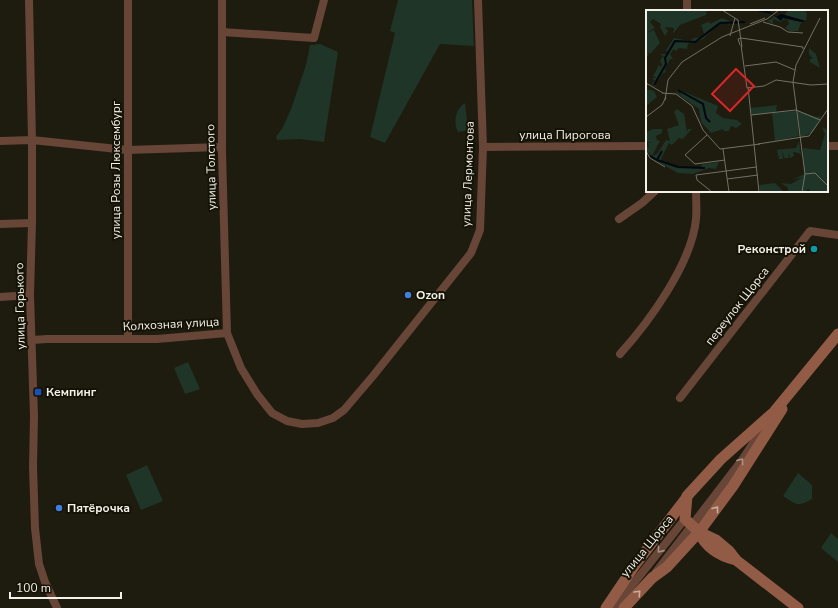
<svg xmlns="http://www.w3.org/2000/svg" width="838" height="608" viewBox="0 0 838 608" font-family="'Nunito Sans',sans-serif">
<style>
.green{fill:#1e3527}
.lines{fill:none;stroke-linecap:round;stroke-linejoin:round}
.minor{stroke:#674537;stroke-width:8}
.secondary{stroke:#925b46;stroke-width:11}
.oneway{stroke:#a69287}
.oneway2{stroke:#c7aea0}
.culture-dot{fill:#0f9aa8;stroke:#151206;stroke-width:1.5}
.shop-dot{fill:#3f7fe0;stroke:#151206;stroke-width:1.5}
.transit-dot{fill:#1a4fb4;stroke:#151206;stroke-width:1.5}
.labels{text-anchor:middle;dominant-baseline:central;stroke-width:4;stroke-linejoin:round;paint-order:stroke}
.street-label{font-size:12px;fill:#f3f1e9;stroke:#151206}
.poi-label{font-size:12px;font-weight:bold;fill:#f3f1e9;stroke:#151206;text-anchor:start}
.inset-river{fill:none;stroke:#000911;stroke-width:2}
.inset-road{fill:none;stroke:#737166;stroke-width:1}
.view{fill:#d62828;fill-opacity:0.15;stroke:#d62828;stroke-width:2}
.inset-edge{fill:none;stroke:#f3f1e9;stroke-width:2}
</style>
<rect width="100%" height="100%" fill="#1e1b0f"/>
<g class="green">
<path d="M 398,0 L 472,0 L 474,46 L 440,44 L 385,143 L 370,137 L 395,33 L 390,31 Z"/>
<path d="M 320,44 L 338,52 L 324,142 L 300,139 L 277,140 L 276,137 L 283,127 L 291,109 L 306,65 L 310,45 Z"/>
<path d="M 465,103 L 468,130 L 458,132 C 453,122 455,109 465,103 Z"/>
<path d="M 188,362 L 200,389 L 185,394 L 174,368 Z"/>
<path d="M 147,465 L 163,501 L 141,510 L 126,475 Z"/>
<path d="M 798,473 L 812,485 L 812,499 C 798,507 796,505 783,496 Z"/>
<path d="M 831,533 L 838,539 L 838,562 L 821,548 Z"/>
</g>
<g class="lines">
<g class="minor">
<path d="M 29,0 L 32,140 L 32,223 L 30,295 L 34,416 L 33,467 L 35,528 L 39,564 L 45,582 L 57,608"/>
<path d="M 222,0 L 222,152 L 227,333 L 241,368 L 257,394 L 272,413 L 287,421 L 302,424 L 318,423 L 333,418 L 344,410 L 373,376 L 471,253 L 480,230 L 483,147 L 478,0"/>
<path d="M 687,0 L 687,11"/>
<path d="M 222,32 L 314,38 L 324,0"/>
<path d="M 0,141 L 32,140 L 127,150 L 222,147"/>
<path d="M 827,146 L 838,146"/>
<path d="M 483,147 L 647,146"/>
<path d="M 619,219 L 642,203 L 655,191"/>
<path d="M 0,224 L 32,223"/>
<path d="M 0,297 L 30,295"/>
<path d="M 128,339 L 128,0"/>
<path d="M 32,340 L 47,339 L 157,339 L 227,333"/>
<path d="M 620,354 C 649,322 692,263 696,219 C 697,210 696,200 696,191"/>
<path d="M 680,398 L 810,231 L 838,235"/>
<path d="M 656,572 L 742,460 L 767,422"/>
<path d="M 614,608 L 685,519"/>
</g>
<g class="secondary">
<path d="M 699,532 C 706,548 720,556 736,560"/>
<path d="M 606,608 L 635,565 L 687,497"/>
<path d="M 624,608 L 652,578 L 667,567 L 699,532 L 733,486 L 782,409"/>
<path d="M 798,608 L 736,560 L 729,551 L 716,540 L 699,532 L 685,519 L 687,496 L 721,459 L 774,412 L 838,334"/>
</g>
</g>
<defs><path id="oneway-chevron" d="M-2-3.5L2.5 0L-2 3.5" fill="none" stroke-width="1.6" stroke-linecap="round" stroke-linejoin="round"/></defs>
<g class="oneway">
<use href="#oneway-chevron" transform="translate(741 461) rotate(-54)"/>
<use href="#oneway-chevron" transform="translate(660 550) rotate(129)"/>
</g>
<g class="oneway2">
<use href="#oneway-chevron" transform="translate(716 509) rotate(-53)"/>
<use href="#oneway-chevron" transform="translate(638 593) rotate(-47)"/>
</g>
<circle class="culture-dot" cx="814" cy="249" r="4"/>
<g class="shop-dot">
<circle cx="408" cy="295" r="4"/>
<circle cx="59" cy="508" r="4"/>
</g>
<rect class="transit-dot" x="34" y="388" width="8" height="8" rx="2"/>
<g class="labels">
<g class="street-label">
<text x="565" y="135">улица Пирогова</text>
<text transform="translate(211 167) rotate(-91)">улица Толстого</text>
<text transform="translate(116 170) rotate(-90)">улица Розы Люксембург</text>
<text transform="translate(468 174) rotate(-88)">улица Лермонтова</text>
<text transform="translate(20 306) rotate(-91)">улица Горького</text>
<text transform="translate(737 306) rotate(-52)">переулок Щорса</text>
<text transform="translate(171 324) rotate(-3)">Колхозная улица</text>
<text transform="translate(647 546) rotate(-51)">улица Щорса</text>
</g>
<g class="poi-label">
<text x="806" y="249" text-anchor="end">Реконстрой</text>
<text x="416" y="295">Ozon</text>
<text x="46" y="392">Кемпинг</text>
<text x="67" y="508">Пятёрочка</text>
</g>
</g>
<g transform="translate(646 10)">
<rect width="182" height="182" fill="#1e1b0f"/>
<path d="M 0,0 L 61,0 L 60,5 L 34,15 L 27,24 L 28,18 L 19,17 L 22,21 L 19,26 L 14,17 L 15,14 L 7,9 L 4,12 L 9,18 L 0,23 ZM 142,0 L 158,0 L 161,3 L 160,11 L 139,5 ZM 75,6 L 63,11 L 64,14 L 76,8 L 84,11 L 84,15 L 80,12 L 73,13 L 57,29 L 42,34 L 41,39 L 33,38 L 30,41 L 28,39 L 24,44 L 27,49 L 24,49 L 19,59 L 20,62 L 17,63 L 9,74 L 10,77 L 5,74 L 9,71 L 6,68 L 10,68 L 7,66 L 13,55 L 15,57 L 16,55 L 14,51 L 16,47 L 20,48 L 14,44 L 22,44 L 20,40 L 28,28 L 44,31 L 48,28 L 56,27 L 58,23 L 55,15 ZM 127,6 L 133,9 L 138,8 L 158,13 L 155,13 L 152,21 L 144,21 L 139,18 L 143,14 L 142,10 L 138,9 L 135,12 L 127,9 L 127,14 L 121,11 L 127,8 ZM 8,20 L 14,33 L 4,44 L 1,42 L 3,45 L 0,47 L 0,23 ZM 163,38 L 170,44 L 174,58 L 164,52 L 164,49 L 167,49 L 163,44 ZM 0,79 L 8,81 L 11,87 L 0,96 ZM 32,79 L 31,82 L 35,85 L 34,80 L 72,96 L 70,103 L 77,108 L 91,110 L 96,114 L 90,118 L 85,116 L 83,121 L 78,121 L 77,119 L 65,123 L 55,112 L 53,99 L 30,83 ZM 131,95 L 130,102 L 106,105 L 104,98 ZM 31,99 L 38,104 L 41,122 L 42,119 L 46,119 L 37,129 L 33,128 L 26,135 L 23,133 L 14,151 L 31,157 L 50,158 L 55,157 L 56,154 L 73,152 L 70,159 L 63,158 L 47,164 L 32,163 L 12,152 L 0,140 L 0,135 L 3,138 L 2,133 L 5,132 L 0,132 L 0,122 L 7,119 L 16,119 L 16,123 L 10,126 L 11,130 L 14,131 L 6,146 L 11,144 L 20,130 L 24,131 L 21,119 L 33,115 L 28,102 ZM 151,100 L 170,107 L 175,106 L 168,121 L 155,128 ZM 150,101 L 153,126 L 129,131 L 126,103 ZM 176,117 L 182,120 L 182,182 L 166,182 L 162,179 L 159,182 L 142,182 L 142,178 L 135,173 L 145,174 L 157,167 L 146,170 L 158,164 L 157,138 L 174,140 L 179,124 ZM 153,131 L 155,146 L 153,143 L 147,142 L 148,146 L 144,148 L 142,141 L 143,148 L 138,148 L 136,140 L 137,149 L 133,149 L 131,140 L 117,141 L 150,138 ZM 129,173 L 138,182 L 114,182 L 113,175 Z" fill="#1e3527"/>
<path d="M 106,0 L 117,0 L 125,2 L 130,7 L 135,4 L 160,11 L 156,12 L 137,8 L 135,11 L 126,4 Z" fill="#000911"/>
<path class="inset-river" d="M 8,75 L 20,54 L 19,48 L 29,31 L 49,32 L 74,13 L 99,12M 32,80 L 57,94 L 60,108 L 64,112M 4,146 L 11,150 L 16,141M 11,150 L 32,157 L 59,158"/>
<path class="inset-road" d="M 76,0 L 92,10 L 96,37M 117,12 L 134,17 L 142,22 L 157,23M 104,14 L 119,8M 84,26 L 89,8M 94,35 L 92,29 L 95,28 L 157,37 L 157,39M 95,35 L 101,78 L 118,76 L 130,70 L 165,75 L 182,74M 99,56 L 130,52 L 149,60M 0,73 L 17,83M 102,77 L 113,182M 16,83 L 30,84 L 46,96 L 57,120 L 74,139 L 114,134M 19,90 L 22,70 L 36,52 L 76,27 L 121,9 L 133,0M 105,105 L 150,100 L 174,110M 0,107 L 16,95 L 20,87M 61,125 L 39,145 L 49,154 L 79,150M 112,134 L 163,126 L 182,99M 77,139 L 83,182M 0,141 L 4,148 L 19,157M 159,164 L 169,163 L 182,176M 81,169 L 112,165M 66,182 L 51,170 L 50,165 L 110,157M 156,182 L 159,164 L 147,72 L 150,55 L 174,8"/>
<path class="view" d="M 90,59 L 108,76 L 84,101 L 66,84 Z"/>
<rect width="182" height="182" class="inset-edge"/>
</g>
<path d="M10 592v6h111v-6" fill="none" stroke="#f3f1e9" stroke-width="2"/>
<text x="16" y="592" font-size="12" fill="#f3f1e9" stroke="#151206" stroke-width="3" paint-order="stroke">100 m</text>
</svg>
